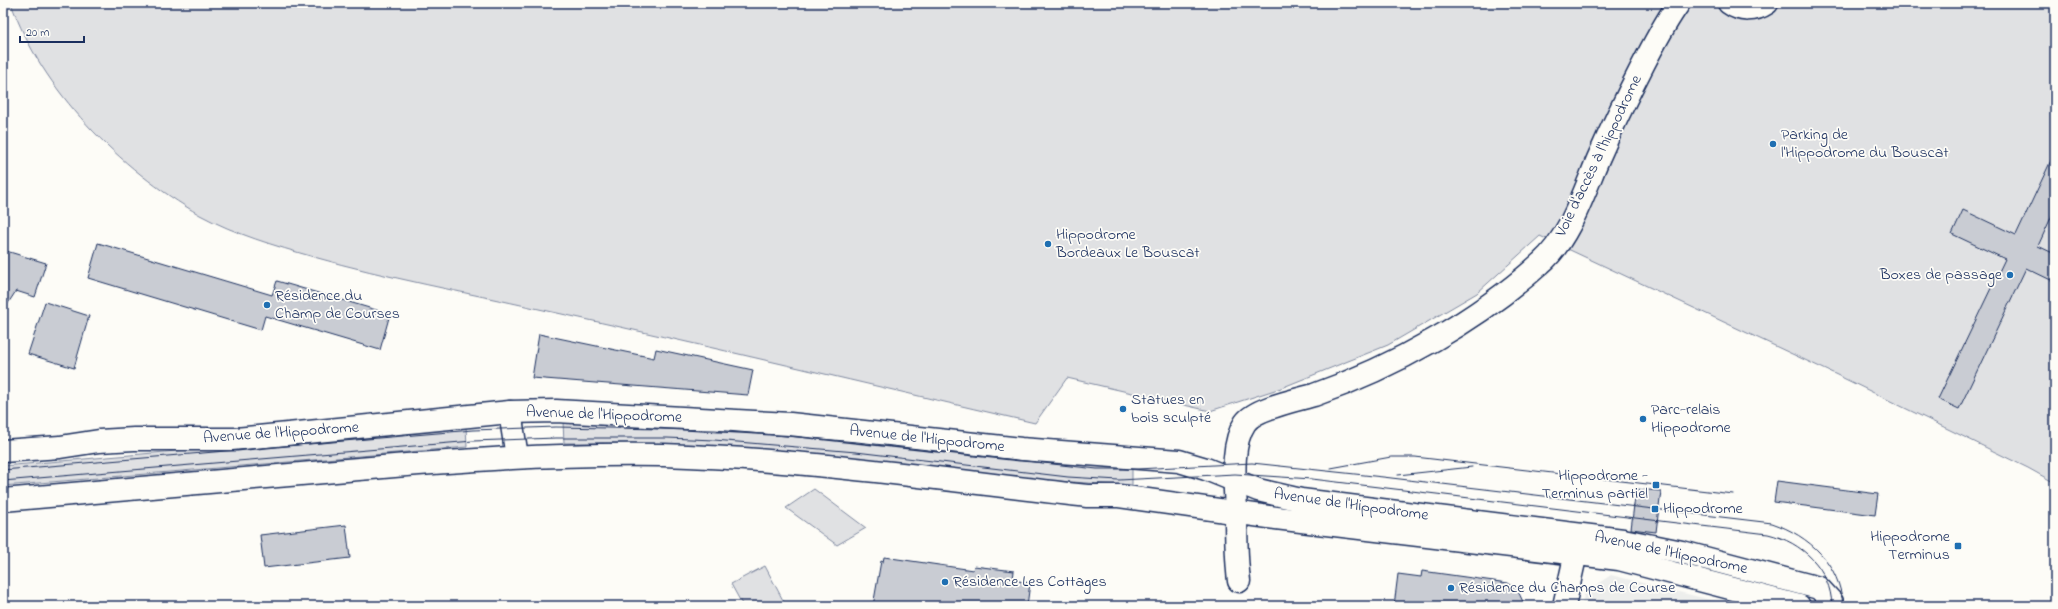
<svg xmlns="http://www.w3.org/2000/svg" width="2058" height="609" viewBox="0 0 2058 609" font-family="'Indie Flower',sans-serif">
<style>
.built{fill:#edeeec}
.green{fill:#e0e1e3;stroke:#7e88a0}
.building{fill:#c9ccd3;stroke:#1b2f5e}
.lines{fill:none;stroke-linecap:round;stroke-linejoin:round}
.minor-casing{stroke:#1b2f5e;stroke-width:25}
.tertiary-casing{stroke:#1b2f5e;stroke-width:25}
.minor{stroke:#fdfcf7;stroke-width:22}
.tertiary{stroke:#fdfcf7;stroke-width:22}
.tram{stroke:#1b2f5e;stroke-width:1}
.poi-dot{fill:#1f6fb2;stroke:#fdfcf7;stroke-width:1.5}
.labels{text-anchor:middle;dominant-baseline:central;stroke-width:3.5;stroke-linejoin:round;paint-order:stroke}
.poi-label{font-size:16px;fill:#1b2f5e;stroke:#fdfcf7;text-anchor:start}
.street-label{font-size:16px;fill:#1b2f5e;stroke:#fdfcf7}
</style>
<rect width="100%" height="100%" fill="#fdfcf7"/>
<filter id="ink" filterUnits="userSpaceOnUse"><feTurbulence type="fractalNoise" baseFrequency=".025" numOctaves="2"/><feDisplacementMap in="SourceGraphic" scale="8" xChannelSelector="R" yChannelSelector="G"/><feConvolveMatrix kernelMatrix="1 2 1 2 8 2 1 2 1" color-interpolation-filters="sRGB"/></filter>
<g filter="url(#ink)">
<path class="built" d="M 1611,575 L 1735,606 L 1581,606 L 1585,592 Z"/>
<g class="green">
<path d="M 11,3 L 2055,3 L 2055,483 L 2028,468 L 1837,375 L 1540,236 L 1477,293 L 1388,345 L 1281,388 L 1210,411 L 1067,378 L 1035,423 C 870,385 705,345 539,309 C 464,292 388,278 314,257 C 275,246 235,234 200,215 C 120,169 41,90 11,3 Z"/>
<path d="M 563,422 L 730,427 L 1132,465 L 1132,485 C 1034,483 936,466 838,456 C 747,446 656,442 564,443 Z"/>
<path d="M 466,426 L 467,447 L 3,486 L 3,466 Z"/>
<path d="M 814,489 L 866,528 L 837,545 L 786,508 Z"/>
<path d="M 765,566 L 786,606 L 743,606 L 731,584 Z"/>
</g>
<g class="building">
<path d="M 2055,152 L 2055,209 L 2038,246 L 2055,254 L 2055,282 L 2026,268 L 1959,409 L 1938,399 L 2005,259 L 1952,234 L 1963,210 L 2016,235 Z"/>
<path d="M 98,243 L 272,295 L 277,281 L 390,314 L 380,350 L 265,316 L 261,330 L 88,278 Z"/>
<path d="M 3,250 L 46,263 L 35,297 L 16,291 L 3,311 Z"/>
<path d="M 45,302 L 89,316 L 74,368 L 28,354 Z"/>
<path d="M 539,334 L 654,358 L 656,349 L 753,370 L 748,395 L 532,378 Z"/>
<path d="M 1777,481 L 1878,494 L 1875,515 L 1774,502 Z"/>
<path d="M 1636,489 L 1661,491 L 1656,532 L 1631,529 Z"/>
<path d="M 346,525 L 350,558 L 264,568 L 260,535 Z"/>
<path d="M 884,557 L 973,570 L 974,566 L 1014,571 L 1013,580 L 1030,583 L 1027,606 L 873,606 L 881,561 L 883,562 Z"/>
<path d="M 1422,571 L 1508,583 L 1517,589 L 1525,606 L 1394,606 L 1398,574 L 1421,577 Z"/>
</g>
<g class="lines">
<g class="minor-casing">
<g id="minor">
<path d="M 1729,3 C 1741,12 1755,11 1767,3"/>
<path d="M 510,412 L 517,457"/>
<path d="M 1239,581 C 1236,557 1236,534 1236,510 C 1235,485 1230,445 1245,423 C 1255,408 1297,400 1314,395 C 1394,367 1478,320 1541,263 C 1569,239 1584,192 1598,159 C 1612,127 1627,96 1643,65 C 1654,44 1665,22 1679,3"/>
<path d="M 1564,606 L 1576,553 L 1580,547 L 1591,546"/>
</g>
</g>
<g class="tertiary-casing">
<g id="tertiary">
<path d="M 3,451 L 60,447 L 99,441 L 134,439 L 236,439 L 510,412 L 556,411 L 790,424 L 1021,449 L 1179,461 L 1206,469 L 1258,490 L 1301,500 L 1623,540 L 1682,552 L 1819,588 L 1832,602"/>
<path d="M 3,500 C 110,490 217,481 324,472 C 437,462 549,453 663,455 C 805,459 946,480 1087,496 L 1119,496 L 1276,518 L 1619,559 L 1799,606"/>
</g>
</g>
<use href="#minor" class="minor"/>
<use href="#tertiary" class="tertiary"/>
<g class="tram">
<path d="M 1331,468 L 1391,457 L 1415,457 L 1733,494"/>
<path d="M 3,470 L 473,430 L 556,427 L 715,430 L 857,442 L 1097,469 L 1137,469 L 1252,463 L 1383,477 L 1772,523 C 1810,536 1840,564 1843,606"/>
<path d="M 1398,475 L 1472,467"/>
<path d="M 3,481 L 473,441 L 556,438 L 667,438 L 714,440 L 856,452 L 1068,477 L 1119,480 L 1235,474 L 1312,479 L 1768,534 C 1802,542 1831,569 1832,606"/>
</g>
</g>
</g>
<g class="poi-dot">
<circle cx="1773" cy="144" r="4"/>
<circle cx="1048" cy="244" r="4"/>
<circle cx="2010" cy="275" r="4"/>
<circle cx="267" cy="305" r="4"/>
<circle cx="1123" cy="409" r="4"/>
<circle cx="1643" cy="419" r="4"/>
<rect x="1652" y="481" width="8" height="8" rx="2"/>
<rect x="1651" y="505" width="8" height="8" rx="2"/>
<rect x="1954" y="542" width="8" height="8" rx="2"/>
<circle cx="945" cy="582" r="4"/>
<circle cx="1451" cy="588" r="4"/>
</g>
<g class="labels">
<g class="poi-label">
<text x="1781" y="135">Parking de<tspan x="1781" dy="18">l'Hippodrome du Bouscat</tspan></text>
<text x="1056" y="235">Hippodrome<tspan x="1056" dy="18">Bordeaux Le Bouscat</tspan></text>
<text x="2002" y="275" text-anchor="end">Boxes de passage</text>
<text x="275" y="296">Résidence du<tspan x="275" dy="18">Champ de Courses</tspan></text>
<text x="1131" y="400">Statues en<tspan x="1131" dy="18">bois sculpté</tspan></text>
<text x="1651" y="410">Parc-relais<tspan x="1651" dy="18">Hippodrome</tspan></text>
<text x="1648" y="476" text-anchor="end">Hippodrome -<tspan x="1648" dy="18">Terminus partiel</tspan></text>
<text x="1663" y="509">Hippodrome</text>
<text x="1950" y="537" text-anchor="end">Hippodrome<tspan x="1950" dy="18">Terminus</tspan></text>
<text x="953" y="582">Résidence Les Cottages</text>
<text x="1459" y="588">Résidence du Champs de Course</text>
</g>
<g class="street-label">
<text transform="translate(1599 156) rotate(-64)">Voie d'accès à l'hippodrome</text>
<text transform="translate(604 415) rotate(2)">Avenue de l'Hippodrome</text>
<text transform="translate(281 433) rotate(-4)">Avenue de l'Hippodrome</text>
<text transform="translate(927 439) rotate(6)">Avenue de l'Hippodrome</text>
<text transform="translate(1351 505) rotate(8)">Avenue de l'Hippodrome</text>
<text transform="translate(1671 553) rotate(12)">Avenue de l'Hippodrome</text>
</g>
</g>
<rect width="2058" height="609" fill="none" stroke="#fdfcf7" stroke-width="16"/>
<rect x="8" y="8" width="2042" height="593" fill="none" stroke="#1b2f5e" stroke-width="1.5" filter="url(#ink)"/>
<path d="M20 36v6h64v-6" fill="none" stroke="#1b2f5e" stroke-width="2"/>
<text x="26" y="36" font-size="12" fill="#1b2f5e" stroke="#fdfcf7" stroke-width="3" paint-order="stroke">20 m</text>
</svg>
